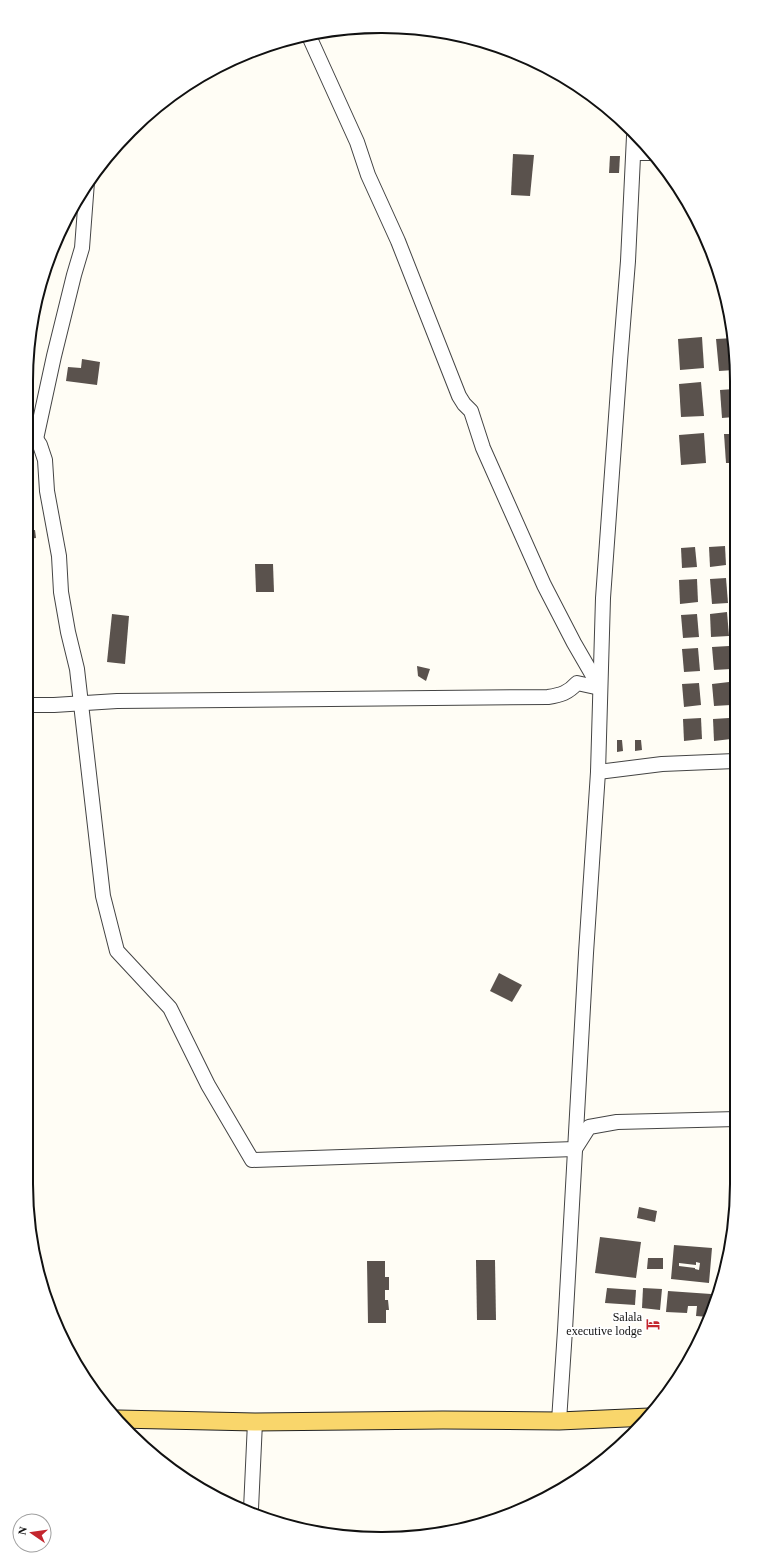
<svg xmlns="http://www.w3.org/2000/svg" width="763" height="1565" viewBox="0 0 763 1565" font-family="'Times New Roman',serif">
<style>
.building{fill:#5a524d;fill-rule:evenodd}
.lines{fill:none;stroke-linecap:round;stroke-linejoin:round}
.minor-casing{stroke:#444;stroke-width:16}
.major-casing{stroke:#222;stroke-width:19}
.minor{stroke:#fff;stroke-width:14}
.major{stroke:#f9d66b;stroke-width:17}
.labels{text-anchor:middle;dominant-baseline:central;stroke-width:4;stroke-linejoin:round;paint-order:stroke}
.poi-label{font-size:12px;fill:#111;stroke:#fff;text-anchor:end}
.rim{fill:none;stroke:#111;stroke-width:2}
</style>
<rect width="100%" height="100%" fill="#fffdf5"/>
<g class="building">
<path d="M 513,154 L 534,155 L 530,196 L 511,195 Z"/>
<path d="M 610,156 L 620,156 L 619,173 L 609,173 Z"/>
<path d="M 702,337 L 704,368 L 680,370 L 678,339 Z"/>
<path d="M 734,338 L 734,370 L 719,371 L 716,339 Z"/>
<path d="M 82,359 L 100,362 L 97,385 L 66,381 L 68,367 L 81,368 Z"/>
<path d="M 701,382 L 704,416 L 681,417 L 679,384 Z"/>
<path d="M 734,389 L 734,417 L 722,418 L 720,390 Z"/>
<path d="M 704,433 L 706,463 L 681,465 L 679,435 Z"/>
<path d="M 724,434 L 734,434 L 734,463 L 726,463 Z"/>
<path d="M 35,530 L 36,538 L 27,539 L 26,531 Z"/>
<path d="M 725,546 L 726,565 L 710,567 L 709,547 Z"/>
<path d="M 695,547 L 697,567 L 682,568 L 681,548 Z"/>
<path d="M 255,564 L 273,564 L 274,592 L 256,592 Z"/>
<path d="M 726,578 L 728,603 L 712,604 L 710,579 Z"/>
<path d="M 697,579 L 698,602 L 680,604 L 679,580 Z"/>
<path d="M 727,612 L 729,636 L 711,637 L 710,614 Z"/>
<path d="M 112,614 L 129,616 L 125,664 L 107,662 Z"/>
<path d="M 697,614 L 699,637 L 683,638 L 681,615 Z"/>
<path d="M 729,646 L 731,669 L 714,670 L 712,647 Z"/>
<path d="M 698,648 L 700,671 L 684,672 L 682,649 Z"/>
<path d="M 417,666 L 430,669 L 426,681 L 418,676 Z"/>
<path d="M 729,682 L 731,705 L 714,706 L 712,684 Z"/>
<path d="M 699,683 L 701,705 L 684,707 L 682,684 Z"/>
<path d="M 701,718 L 702,739 L 684,741 L 683,719 Z"/>
<path d="M 729,718 L 731,739 L 714,741 L 713,719 Z"/>
<path d="M 617,740 L 622,740 L 623,751 L 617,752 Z"/>
<path d="M 635,740 L 641,740 L 642,750 L 635,751 Z"/>
<path d="M 499,973 L 522,985 L 512,1002 L 490,991 Z"/>
<path d="M 639,1207 L 657,1211 L 655,1222 L 637,1218 Z"/>
<path d="M 600,1237 L 641,1242 L 636,1278 L 595,1273 Z"/>
<path d="M 674,1245 L 712,1248 L 709,1283 L 671,1279 ZM 696,1262 L 700,1263 L 699,1270 L 695,1269 L 695,1268 L 679,1266 L 679,1263 L 696,1265 Z"/>
<path d="M 648,1258 L 663,1258 L 663,1269 L 647,1269 Z"/>
<path d="M 476,1260 L 495,1260 L 496,1320 L 477,1320 Z"/>
<path d="M 367,1261 L 385,1261 L 385,1277 L 389,1277 L 389,1290 L 385,1290 L 385,1300 L 388,1300 L 389,1310 L 386,1310 L 386,1323 L 368,1323 Z"/>
<path d="M 607,1288 L 636,1290 L 635,1305 L 605,1303 Z"/>
<path d="M 643,1288 L 662,1289 L 660,1310 L 642,1308 Z"/>
<path d="M 668,1291 L 711,1294 L 709,1317 L 696,1316 L 697,1306 L 688,1306 L 687,1313 L 666,1312 Z"/>
</g>
<g class="lines">
<g class="minor-casing">
<g id="minor">
<path d="M 308,34 L 357,142 L 368,175 L 398,241 L 459,396 L 464,404 L 471,411 L 483,448 L 544,585 L 574,643 L 600,688"/>
<path d="M 634,153 L 651,153"/>
<path d="M 26,435 L 36,439 L 40,445 L 45,460 L 47,491 L 59,556 L 61,592 L 68,632 L 77,669 L 103,896 L 117,951 L 170,1008 L 208,1085 L 252,1160 L 575,1149 L 589,1127 L 617,1122 L 737,1119"/>
<path d="M 36,439 L 54,356 L 74,275 L 82,248 L 87,182"/>
<path d="M 26,705 L 54,705 L 117,701 L 548,697 C 561,695 568,693 577,683 L 600,688"/>
<path d="M 598,772 L 662,764 L 735,761"/>
<path d="M 559,1421 L 565,1330 L 586,953 L 598,772 L 603,598 L 620,361 L 628,261 L 634,136"/>
<path d="M 251,1509 L 255,1422"/>
</g>
</g>
<g class="major-casing">
<path id="major" d="M 118,1419 L 255,1422 L 443,1420 L 559,1421 L 649,1417"/>
</g>
<use href="#minor" class="minor"/>
<use href="#major" class="major"/>
</g>
<defs>
<g id="hotel-bare" transform="scale(1.08)"><path d="M-6-4.5h1.5V1H6V5H4.5V3h-9V5H-6ZM-4 0a1.8 1.8 0 1 1 3.6 0ZM.5 0V-2.5h3Q6-2.5 6 0Z" fill="#c4262e" stroke="#fff" stroke-width="2.5" paint-order="stroke"/></g>
</defs>
<g fill-rule="evenodd">
<use href="#hotel-bare" x="653" y="1324"/>
</g>
<g class="labels">
<g class="poi-label">
<text x="642" y="1317">Salala<tspan x="642" dy="14">executive lodge</tspan></text>
</g>
</g>
<path d="M0 0H763V1565H0ZM381 33H382A348 348 0 0 1 730 381V1184A348 348 0 0 1 382 1532H381A348 348 0 0 1 33 1184V381A348 348 0 0 1 381 33Z" fill="#fff" fill-rule="evenodd"/>
<path class="rim" d="M381 33H382A348 348 0 0 1 730 381V1184A348 348 0 0 1 382 1532H381A348 348 0 0 1 33 1184V381A348 348 0 0 1 381 33Z"/>
<g transform="translate(32 1533) rotate(283)"><circle r="19" fill="#ffffff" stroke="#a0a0a0"/>
<path d="M0-3L7 15L0 10L-7 15Z" fill="#c4262e"/>
<text y="-6" font-size="11" font-weight="bold" text-anchor="middle" fill="#111111">N</text>
</g>
</svg>
